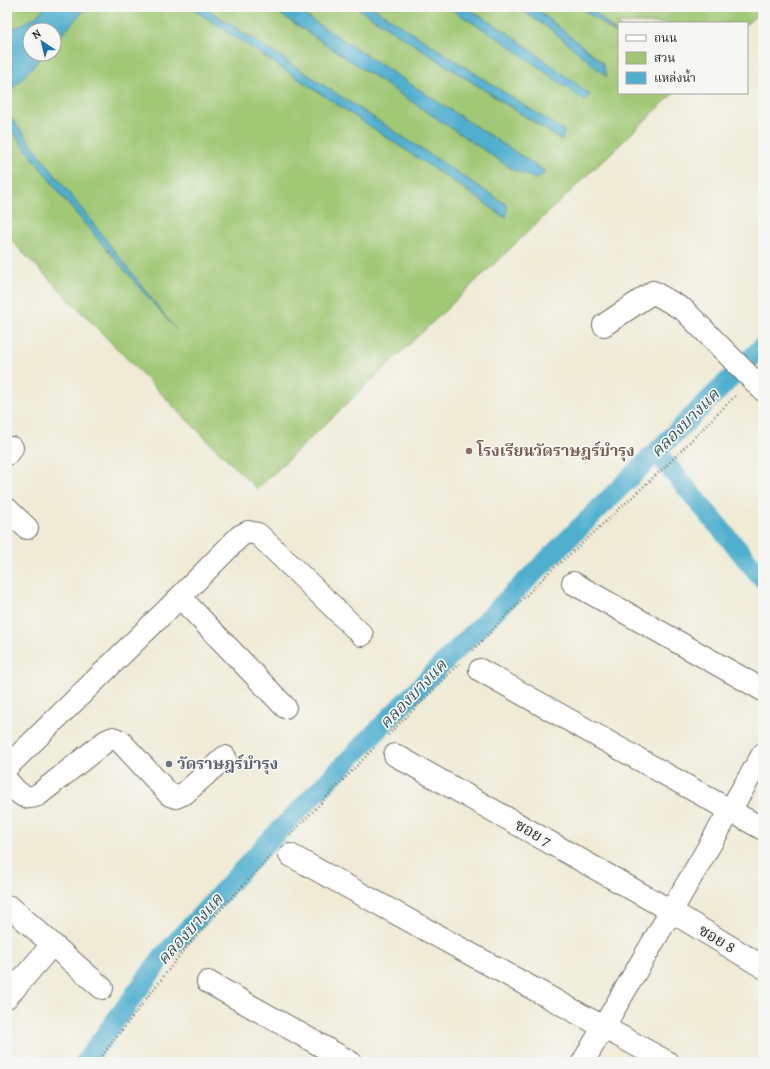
<svg xmlns="http://www.w3.org/2000/svg" width="770" height="1069" viewBox="0 0 770 1069" font-family="Alegreya,'Noto Serif Thai',serif">
<style>
.green{fill:#a0c874;stroke:#667a50}
.water{fill:#50afcf;stroke:#3e6d7d}
.lines{fill:none;stroke-linecap:round;stroke-linejoin:round}
.canal{stroke:#50afcf;stroke-width:20}
.minor-casing{stroke:#706e67;stroke-width:24}
.path{stroke:#706e67;stroke-width:2.5;stroke-dasharray:1 3;stroke-linecap:butt}
.minor{stroke:#fff;stroke-width:22}
.education-dot{fill:#8d6e63;stroke:#f6f6f2;stroke-width:1.5}
.worship-dot{fill:#6b7280;stroke:#f6f6f2;stroke-width:1.5}
.labels{text-anchor:middle;dominant-baseline:central;stroke-width:3.5;stroke-linejoin:round;paint-order:stroke}
.education-label{font-size:16px;font-weight:bold;fill:#785e54;stroke:#f6f6f2;text-anchor:start}
.worship-label{font-size:16px;font-weight:bold;fill:#5b616d;stroke:#f6f6f2;text-anchor:start}
.street-label{font-size:16px;fill:#2b2b2b;stroke:#f6f6f2}
.water-label{font-size:17px;font-style:italic;fill:#385964;stroke:#f6f6f2}
</style>
<rect width="100%" height="100%" fill="#f6f6f2"/>
<filter id="ink" filterUnits="userSpaceOnUse"><feTurbulence type="fractalNoise" baseFrequency=".025" numOctaves="2"/><feDisplacementMap in="SourceGraphic" scale="8" xChannelSelector="R" yChannelSelector="G"/><feConvolveMatrix kernelMatrix="1 2 1 2 8 2 1 2 1" color-interpolation-filters="sRGB"/></filter>
<filter id="wash" filterUnits="userSpaceOnUse"><feTurbulence type="fractalNoise" baseFrequency=".012" numOctaves="4" result="noise"/><feDisplacementMap in="SourceGraphic" scale="16" xChannelSelector="R" yChannelSelector="G"/><feGaussianBlur stdDeviation="0.9" result="paint"/><feColorMatrix in="noise" values="0 0 0 0 0 0 0 0 0 0 0 0 0 0 0 0 0 1.4 0 .05"/><feComposite in="paint" operator="in"/></filter>
<g filter="url(#wash)">
<rect width="100%" height="100%" fill="#efebd6"/>
<g class="green">
<path d="M 7,7 L 45,7 L 36,17 L 7,32 Z"/>
<path d="M 87,7 L 190,7 L 472,194 L 505,218 L 507,205 L 204,7 L 270,7 L 514,170 L 536,179 L 546,172 L 292,7 L 356,7 L 561,140 L 564,131 L 372,7 L 447,7 L 501,40 L 508,33 L 465,7 L 517,7 L 553,31 L 602,62 L 534,7 L 580,7 L 619,36 L 619,93 L 674,93 L 257,489 L 186,419 L 7,236 L 7,124 L 68,204 L 167,319 L 7,113 L 7,95 L 44,54 L 54,54 L 54,43 Z"/>
<path d="M 590,7 L 763,7 L 763,9 L 747,24 L 619,23 L 619,35 Z"/>
</g>
<g class="water">
<path d="M 45,7 L 87,7 L 54,43 L 54,30 L 30,30 L 30,54 L 44,54 L 7,95 L 7,32 L 36,17 Z"/>
<path d="M 190,7 L 204,7 L 507,205 L 506,218 L 472,194 Z"/>
<path d="M 270,7 L 292,7 L 546,172 L 536,179 L 514,170 Z"/>
<path d="M 356,7 L 372,7 L 564,131 L 562,140 Z"/>
<path d="M 447,7 L 465,7 L 508,33 L 590,94 L 585,101 L 501,40 Z"/>
<path d="M 517,7 L 534,7 L 602,62 L 607,77 L 553,31 Z"/>
<path d="M 580,7 L 590,7 L 619,36 Z"/>
<path d="M 7,113 L 176,330 L 68,204 L 7,124 Z"/>
</g>
<g class="lines">
<g class="canal">
<path d="M 656,452 L 763,579"/>
<path d="M 85,1062 L 163,956 L 268,842 L 450,656 L 763,346"/>
</g>
</g>
</g>
<g filter="url(#ink)">
<g class="lines">
<g class="minor-casing">
<g id="minor">
<path d="M 604,325 L 653,292 L 684,310 L 763,390"/>
<path d="M 7,454 L 12,448"/>
<path d="M 7,509 L 27,528"/>
<path d="M 573,583 L 763,690"/>
<path d="M 180,597 L 285,707"/>
<path d="M 480,670 L 763,829"/>
<path d="M 395,755 L 671,911 L 763,967"/>
<path d="M 7,767 L 180,597 L 240,536 L 248,532 L 258,534 L 362,635"/>
<path d="M 7,781 C 17,791 23,802 38,795 L 106,741 L 113,738 L 120,741 L 170,795 L 176,797 L 185,793 L 225,757"/>
<path d="M 290,855 L 667,1062"/>
<path d="M 10,907 L 102,988"/>
<path d="M 208,982 L 350,1062"/>
<path d="M 7,997 L 52,945"/>
<path d="M 583,1062 L 763,754"/>
</g>
</g>
<g class="path">
<path d="M 7,8 L 8,7"/>
<path d="M 473,650 L 550,571 L 569,555 L 667,465 L 737,394"/>
<path d="M 388,735 L 459,664"/>
<path d="M 290,835 L 375,747"/>
<path d="M 97,1062 L 184,950 L 270,856"/>
</g>
<use href="#minor" class="minor"/>
</g>
</g>
<circle class="education-dot" cx="469" cy="451" r="4"/>
<circle class="worship-dot" cx="169" cy="764" r="4"/>
<g class="labels">
<g class="education-label">
<text x="477" y="451">โรงเรียนวัดราษฎร์บำรุง</text>
</g>
<g class="worship-label">
<text x="177" y="764">วัดราษฎร์บำรุง</text>
</g>
<g class="street-label">
<text transform="translate(533 833) rotate(30)">ซอย 7</text>
<text transform="translate(717 939) rotate(31)">ซอย 8</text>
</g>
<g class="water-label">
<text transform="translate(685 423) rotate(-45)">คลองบางแค</text>
<text transform="translate(413 694) rotate(-46)">คลองบางแค</text>
<text transform="translate(190 929) rotate(-48)">คลองบางแค</text>
</g>
</g>
<rect width="770" height="1069" fill="none" stroke="#f6f6f2" stroke-width="24"/>
<rect x="618" y="22" width="130" height="72" fill="#f6f6f2" stroke="#a5a5a2"/>
<rect x="626" y="35" width="20" height="6" fill="#ffffff" stroke="#a5a5a2"/>
<text x="654" y="42" font-size="12" fill="#2b2b2b">ถนน</text>
<rect x="626" y="52" width="20" height="12" fill="#a0c874" stroke="#a5a5a2"/>
<text x="654" y="62" font-size="12" fill="#2b2b2b">สวน</text>
<rect x="626" y="72" width="20" height="12" fill="#50afcf" stroke="#a5a5a2"/>
<text x="654" y="82" font-size="12" fill="#2b2b2b">แหล่งน้ำ</text>
<g transform="translate(42 42) rotate(325)"><circle r="19" fill="#f6f6f2" stroke="#a5a5a2"/>
<path d="M0-3L7 15L0 10L-7 15Z" fill="#1f6fb2"/>
<text y="-6" font-size="11" font-weight="bold" text-anchor="middle" fill="#2b2b2b">N</text>
</g>
</svg>
